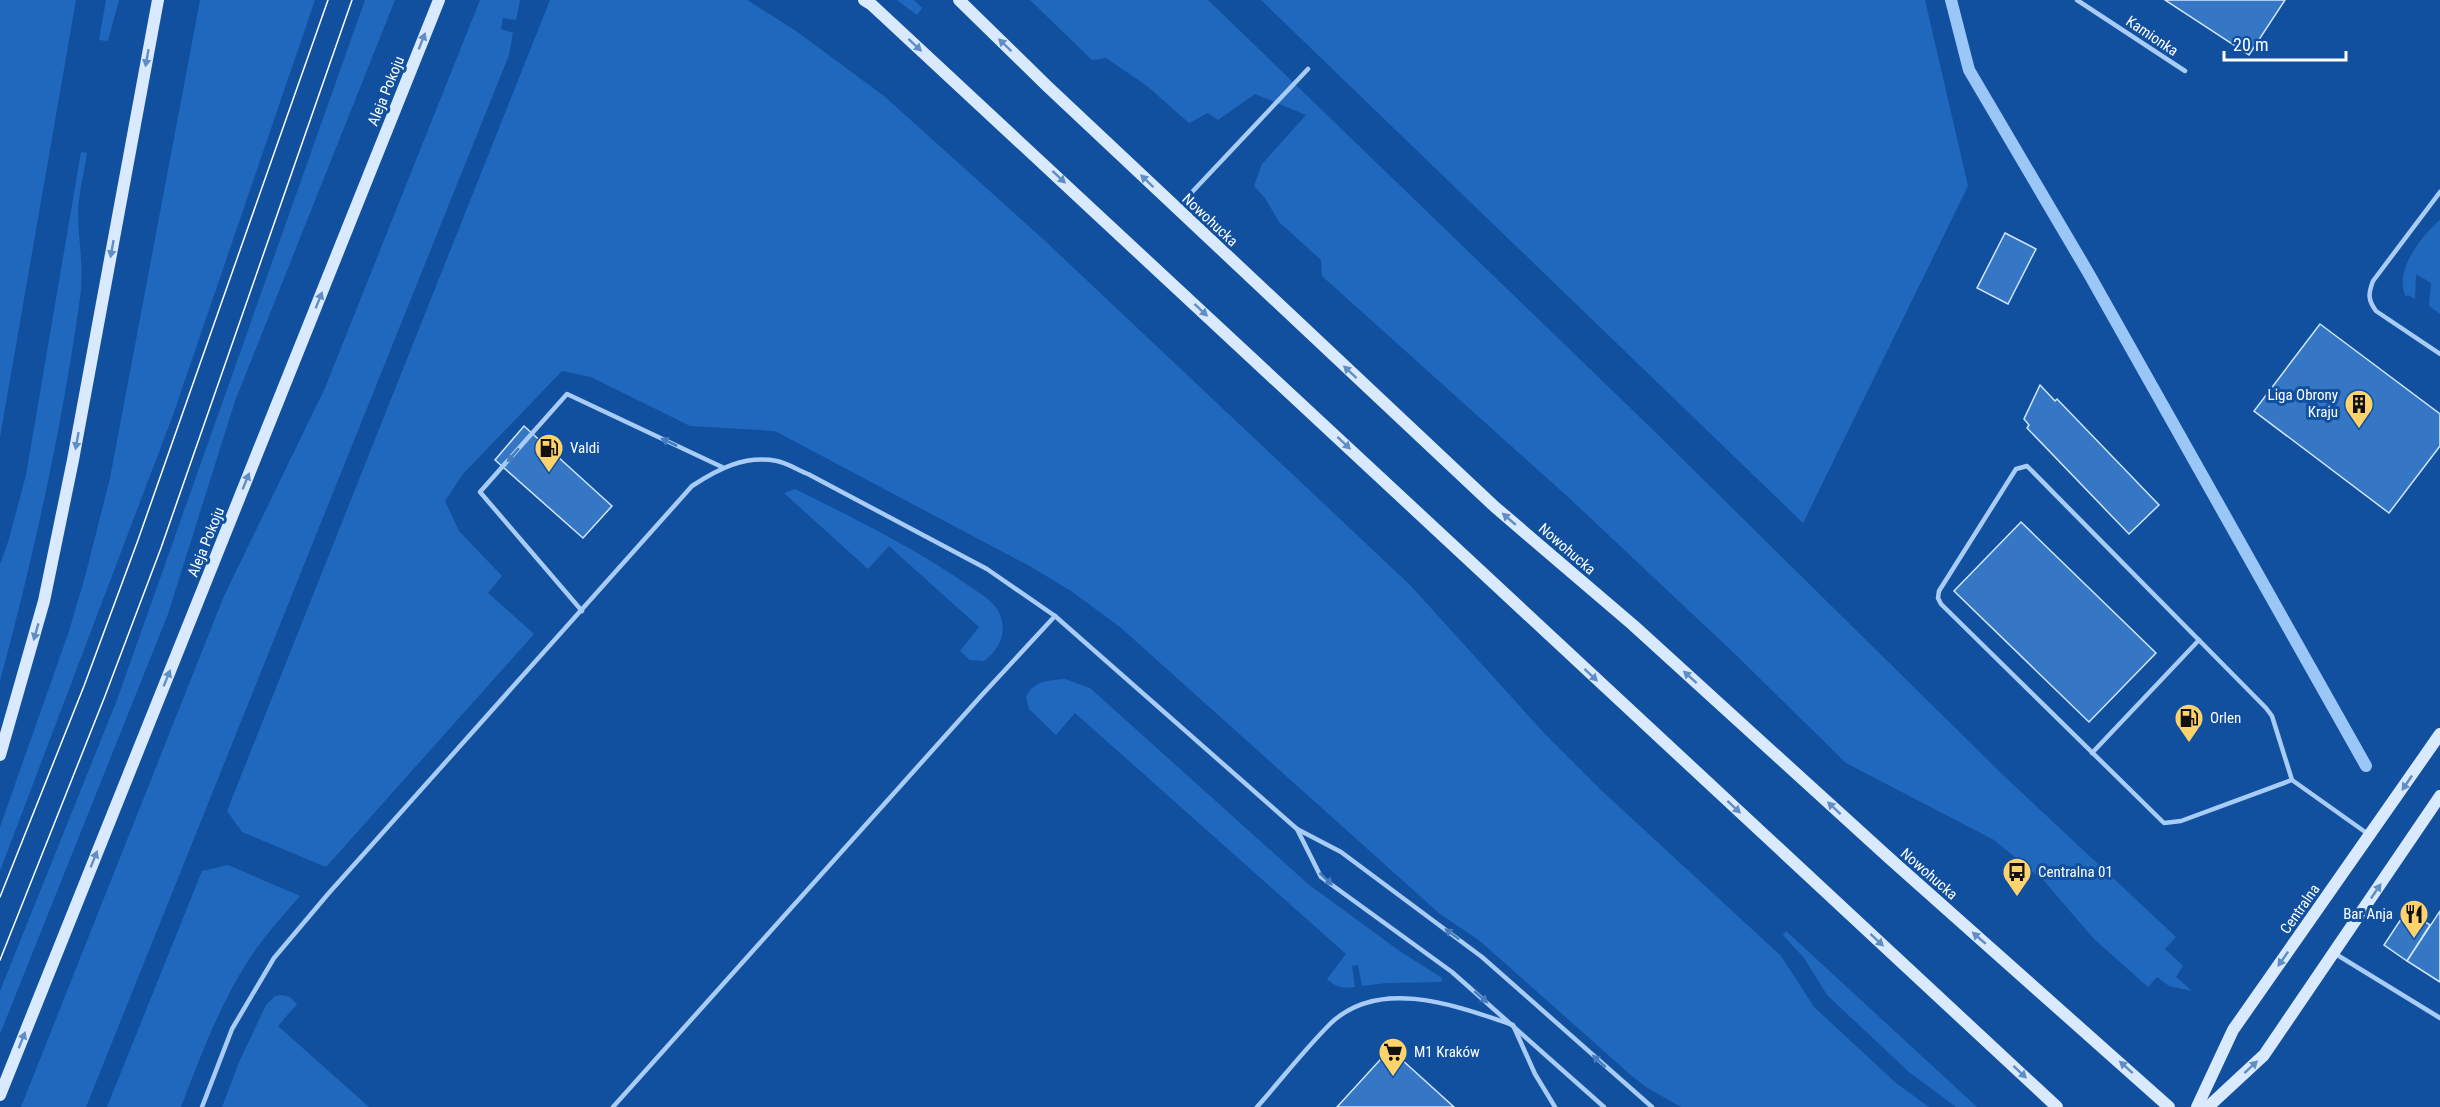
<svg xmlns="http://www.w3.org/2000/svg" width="2440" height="1107" viewBox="0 0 2440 1107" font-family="'Roboto Condensed',sans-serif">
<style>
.green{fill:#2068bd}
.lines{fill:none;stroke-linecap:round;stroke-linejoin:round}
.stream{stroke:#9ac7f8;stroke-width:12}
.building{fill:#3577c4;stroke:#d1e6fe;stroke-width:1.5}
.lane{stroke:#a8ccf5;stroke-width:4.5}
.secondary{stroke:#d9e9fe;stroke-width:12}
.tram{stroke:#fff;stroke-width:1.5}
.oneway{fill:#618dc5}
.oneway2{fill:#467bbd}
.labels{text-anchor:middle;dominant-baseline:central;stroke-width:6;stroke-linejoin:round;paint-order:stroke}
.street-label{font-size:15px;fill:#fff;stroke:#11509f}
.poi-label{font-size:15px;fill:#fff;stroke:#11509f;text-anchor:start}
</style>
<rect width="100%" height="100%" fill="#11509f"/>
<g class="green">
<path d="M 0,0 L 76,0 L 0,437 Z"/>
<path d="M 106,0 L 119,0 L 108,41 L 99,40 Z"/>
<path d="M 200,0 L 315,0 L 173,415 L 0,871 L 0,827 L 68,634 L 85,577 L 110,478 Z"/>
<path d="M 365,0 L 395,0 L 235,401 L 168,614 L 0,1034 L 0,991 L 117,700 Z"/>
<path d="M 480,0 L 520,0 L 516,20 L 503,18 L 501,29 L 513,33 L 509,55 L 86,1107 L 21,1107 L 224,596 L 325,388 Z"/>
<path d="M 550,0 L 747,0 L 796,31 L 884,96 L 1044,240 L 1410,585 L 1544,733 L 1602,791 L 1781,956 L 1814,1007 L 1896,1083 L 1929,1107 L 1681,1107 L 1646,1087 L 1633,1077 L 1480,941 L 1440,914 L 1120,627 L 1071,591 L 1033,568 L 775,431 L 690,426 L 591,377 L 562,371 L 463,474 L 445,501 L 459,531 L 502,576 L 488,593 L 534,634 L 326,867 L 242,832 L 227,811 Z"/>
<path d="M 897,0 L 914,0 L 922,8 L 917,15 Z"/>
<path d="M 1030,0 L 1208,0 L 1650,427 L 2003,775 L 2176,937 L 2165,949 L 2183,966 L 2176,977 L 2192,991 L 2169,986 L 2157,977 L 2148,987 L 2094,939 L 2045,882 L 1994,840 L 1846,763 L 1735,654 L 1567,496 L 1322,276 L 1321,260 L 1279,222 L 1265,198 L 1254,186 L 1262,164 L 1306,115 L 1255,94 L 1218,120 L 1208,113 L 1189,123 L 1147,86 L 1106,58 L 1092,60 Z"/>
<path d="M 1261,0 L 1925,0 L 1968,186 L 1803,523 Z"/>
<path d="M 81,152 L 87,153 C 84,173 78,196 78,216 C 79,244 84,271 80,298 C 62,427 34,555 0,681 L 0,564 L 9,539 L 26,475 Z"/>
<path d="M 2440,220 L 2440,314 L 2429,306 L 2431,283 L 2416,274 L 2415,299 L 2408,295 L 2406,297 C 2393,272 2421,236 2440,220 Z"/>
<path d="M 795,489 C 853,518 911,546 965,583 C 975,591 990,598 997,609 C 1009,628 1001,649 984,661 L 970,660 L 960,651 L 979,627 L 889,546 L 868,569 L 784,493 Z"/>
<path d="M 1065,679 L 1090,688 L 1308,884 L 1401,952 L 1442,978 L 1441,982 L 1387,983 L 1362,986 L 1358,965 L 1352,966 L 1355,987 C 1342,989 1337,987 1327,979 L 1346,954 L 1075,713 L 1056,735 L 1029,709 L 1026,697 C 1033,681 1049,680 1065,679 Z"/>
<path d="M 228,865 L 300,896 C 282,917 263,937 248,961 C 219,1006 200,1057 181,1107 L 107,1107 L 202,871 Z"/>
<path d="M 1786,931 L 1977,1107 L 1956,1107 L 1909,1072 L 1827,995 L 1804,958 L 1783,935 Z"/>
<path d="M 281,995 L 290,997 L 297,1004 L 278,1026 L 369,1107 L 222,1107 L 240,1060 L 266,1005 L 275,996 Z"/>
</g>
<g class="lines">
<path class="stream" d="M 1951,0 L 1969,70 L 2089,274 L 2366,766"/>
</g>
<g class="building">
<path d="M 2165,0 L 2285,0 L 2249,55 Z"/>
<path d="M 2005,233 L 2036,249 L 2008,304 L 1977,288 Z"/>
<path d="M 2320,324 L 2440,414 L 2440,446 L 2389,513 L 2254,411 Z"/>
<path d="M 2040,385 L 2055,401 L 2057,399 L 2159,505 L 2129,534 L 2027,428 L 2029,425 L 2024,419 Z"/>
<path d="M 524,426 L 612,506 L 583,538 L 495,460 Z"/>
<path d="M 2021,522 L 2156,653 L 2089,722 L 1954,591 Z"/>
<path d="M 2407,910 L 2430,925 L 2407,961 L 2384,945 Z"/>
<path d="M 2440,911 L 2440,982 L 2407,961 Z"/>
<path d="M 1390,1049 L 1454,1107 L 1337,1107 Z"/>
</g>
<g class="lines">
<g class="lane">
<path d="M 2077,0 L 2185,71"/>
<path d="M 2440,192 L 2373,281 C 2368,294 2368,300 2376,311 L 2440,354"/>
<path d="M 1178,207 L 1308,69"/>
<path d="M 582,611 L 480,492 L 567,394 L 722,467"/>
<path d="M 2092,753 L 2199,640"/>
<path d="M 2292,780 L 2181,821 L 2164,823 L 1941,604 L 1938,598 L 1939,591 L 2016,469 L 2027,466 L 2266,708 L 2272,716 L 2292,780 L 2368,834"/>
<path d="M 1297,829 L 1321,877 L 1452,972 L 1604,1107"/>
<path d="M 2334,953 L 2440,1018"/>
<path d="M 202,1107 L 232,1029 L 274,958 L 328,894 L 692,486 C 718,469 744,455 777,461 C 787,463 798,470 808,474 L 987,569 L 1055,616 L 1297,829 L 1341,852 L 1482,957 L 1652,1107"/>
<path d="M 613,1107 L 981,696 L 1055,616"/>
<path d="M 1257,1107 C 1281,1080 1304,1050 1330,1024 C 1379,976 1457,1006 1513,1025 L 1535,1074 L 1555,1107"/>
</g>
<g class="secondary">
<path d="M 864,0 L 872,5 L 2057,1107"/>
<path d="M 959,0 L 1047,86 L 1495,507 L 1633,625 L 1888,857 L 2169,1107"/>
<path d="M 0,755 L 44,601 L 73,460 L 158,0"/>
<path d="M 0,1095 L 439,0"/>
<path d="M 2197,1107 L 2233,1030 L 2440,734"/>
<path d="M 2208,1107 L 2264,1055 L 2440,796"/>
</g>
<g class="tram">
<path d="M 0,897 L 84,686 L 138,540 L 328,0"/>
<path d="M 0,960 L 105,696 L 161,548 L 352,0"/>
</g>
</g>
<defs><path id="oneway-solid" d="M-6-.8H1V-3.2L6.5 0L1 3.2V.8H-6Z" transform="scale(1.5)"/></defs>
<g class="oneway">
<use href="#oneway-solid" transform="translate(422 41) rotate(-68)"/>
<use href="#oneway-solid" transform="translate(915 45) rotate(43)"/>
<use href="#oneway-solid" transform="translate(1005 45) rotate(-136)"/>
<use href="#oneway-solid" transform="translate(147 58) rotate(100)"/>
<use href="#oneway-solid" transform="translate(1059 177) rotate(43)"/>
<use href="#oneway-solid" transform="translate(1147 181) rotate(-136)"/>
<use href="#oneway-solid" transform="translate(112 249) rotate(100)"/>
<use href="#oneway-solid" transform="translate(319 300) rotate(-68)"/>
<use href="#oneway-solid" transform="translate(1201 310) rotate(43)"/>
<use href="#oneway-solid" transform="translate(1350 372) rotate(-137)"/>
<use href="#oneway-solid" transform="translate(77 441) rotate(100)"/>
<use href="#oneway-solid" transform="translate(1344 443) rotate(43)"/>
<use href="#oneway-solid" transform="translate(246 481) rotate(-68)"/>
<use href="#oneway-solid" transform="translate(1509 519) rotate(-139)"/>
<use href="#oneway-solid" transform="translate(36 632) rotate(106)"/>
<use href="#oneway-solid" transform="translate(1591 675) rotate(43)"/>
<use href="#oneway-solid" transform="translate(1690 677) rotate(-138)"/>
<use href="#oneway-solid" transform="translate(167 678) rotate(-68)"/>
<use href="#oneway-solid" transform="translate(2407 783) rotate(124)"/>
<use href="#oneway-solid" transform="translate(1734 807) rotate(43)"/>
<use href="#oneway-solid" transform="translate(1834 808) rotate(-137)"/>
<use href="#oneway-solid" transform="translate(94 859) rotate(-68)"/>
<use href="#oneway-solid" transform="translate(2376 891) rotate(-56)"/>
<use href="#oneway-solid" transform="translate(1979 938) rotate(-139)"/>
<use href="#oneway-solid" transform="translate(1877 940) rotate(43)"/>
<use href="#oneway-solid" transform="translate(2283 959) rotate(125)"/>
<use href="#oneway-solid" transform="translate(22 1040) rotate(-68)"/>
<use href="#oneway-solid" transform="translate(2126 1067) rotate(-138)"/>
<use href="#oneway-solid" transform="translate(2251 1067) rotate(-43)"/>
<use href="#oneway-solid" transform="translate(2020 1072) rotate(43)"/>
</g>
<g class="oneway2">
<use href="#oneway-solid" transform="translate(669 442) rotate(-155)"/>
<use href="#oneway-solid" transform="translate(513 455) rotate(131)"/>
<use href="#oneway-solid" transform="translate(1326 879) rotate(43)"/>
<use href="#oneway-solid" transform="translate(1452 934) rotate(-143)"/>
<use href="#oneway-solid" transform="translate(1481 997) rotate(41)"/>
<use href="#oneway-solid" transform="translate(1599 1061) rotate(-138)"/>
</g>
<defs>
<g id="building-pin" transform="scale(1.5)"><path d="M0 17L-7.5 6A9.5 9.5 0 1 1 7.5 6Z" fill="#ffd36c" stroke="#11509f"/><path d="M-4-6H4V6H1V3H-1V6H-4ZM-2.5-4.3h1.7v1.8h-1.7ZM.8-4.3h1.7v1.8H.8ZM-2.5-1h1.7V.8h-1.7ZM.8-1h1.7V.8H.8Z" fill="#111"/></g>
<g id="fuel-pin" transform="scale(1.5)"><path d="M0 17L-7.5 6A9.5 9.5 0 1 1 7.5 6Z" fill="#ffd36c" stroke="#11509f"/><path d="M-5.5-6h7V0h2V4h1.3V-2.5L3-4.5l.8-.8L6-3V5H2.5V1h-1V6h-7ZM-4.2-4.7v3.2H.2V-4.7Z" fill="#111"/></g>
<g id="bus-pin" transform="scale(1.5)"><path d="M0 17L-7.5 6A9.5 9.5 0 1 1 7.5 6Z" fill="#ffd36c" stroke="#11509f"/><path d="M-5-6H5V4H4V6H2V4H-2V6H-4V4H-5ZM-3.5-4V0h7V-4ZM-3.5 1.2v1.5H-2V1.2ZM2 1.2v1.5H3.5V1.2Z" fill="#111"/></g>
<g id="restaurant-pin" transform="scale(1.5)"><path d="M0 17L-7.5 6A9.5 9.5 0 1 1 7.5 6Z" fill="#ffd36c" stroke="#11509f"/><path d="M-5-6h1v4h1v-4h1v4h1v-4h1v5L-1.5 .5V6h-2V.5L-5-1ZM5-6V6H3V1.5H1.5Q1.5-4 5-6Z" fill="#111"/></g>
<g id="supermarket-pin" transform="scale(1.5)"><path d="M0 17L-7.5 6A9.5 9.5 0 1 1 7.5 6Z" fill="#ffd36c" stroke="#11509f"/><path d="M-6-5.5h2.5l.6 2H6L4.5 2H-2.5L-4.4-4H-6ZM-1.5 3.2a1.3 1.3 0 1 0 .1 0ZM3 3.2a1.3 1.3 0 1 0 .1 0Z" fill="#111"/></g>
</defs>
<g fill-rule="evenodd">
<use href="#building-pin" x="2359" y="404"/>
<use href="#fuel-pin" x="549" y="448"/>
<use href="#fuel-pin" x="2189" y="718"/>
<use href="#bus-pin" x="2017" y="872"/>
<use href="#restaurant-pin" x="2414" y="914"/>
<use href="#supermarket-pin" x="1393" y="1052"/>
</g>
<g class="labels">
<g class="street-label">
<text transform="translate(2152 36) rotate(34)">Kamionka</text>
<text transform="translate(386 91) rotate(-68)">Aleja Pokoju</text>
<text transform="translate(1210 220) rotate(43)">Nowohucka</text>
<text transform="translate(206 542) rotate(-68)">Aleja Pokoju</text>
<text transform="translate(1567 549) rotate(41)">Nowohucka</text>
<text transform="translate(1929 874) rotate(41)">Nowohucka</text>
<text transform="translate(2300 909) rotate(-55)">Centralna</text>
</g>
<g class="poi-label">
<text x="2338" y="395" text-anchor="end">Liga Obrony<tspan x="2338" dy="17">Kraju</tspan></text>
<text x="570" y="448">Valdi</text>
<text x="2210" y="718">Orlen</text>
<text x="2038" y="872">Centralna 01</text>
<text x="2393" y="914" text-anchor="end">Bar Anja</text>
<text x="1414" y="1052">M1 Kraków</text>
</g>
</g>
<path d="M2224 51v9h122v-9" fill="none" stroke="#ffffff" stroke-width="3"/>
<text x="2233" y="51" font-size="18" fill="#ffffff" stroke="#11509f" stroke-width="4.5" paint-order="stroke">20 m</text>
</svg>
